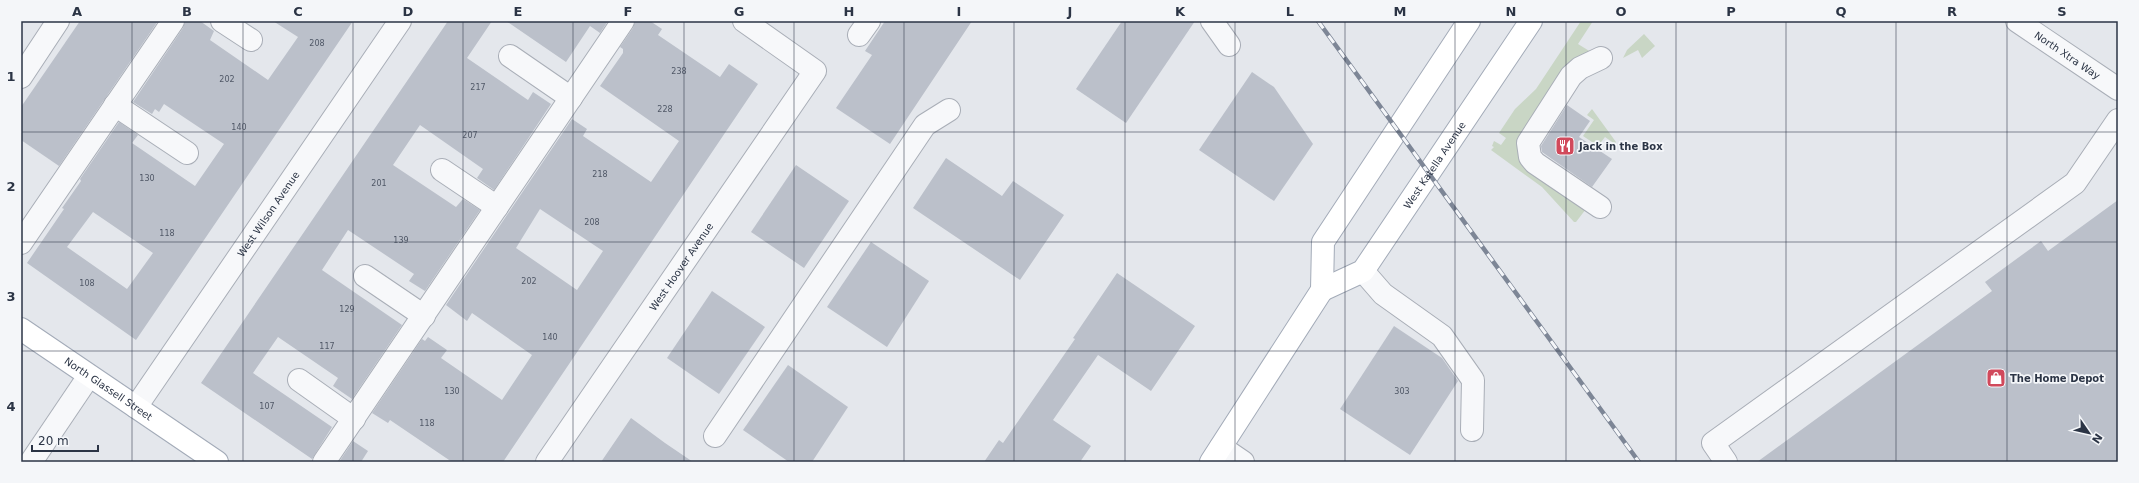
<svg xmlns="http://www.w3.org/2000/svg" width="2139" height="483" viewBox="0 0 2139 483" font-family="'DejaVu Sans',sans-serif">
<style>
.green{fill:#c9d6c5}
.building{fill:#bbc0ca;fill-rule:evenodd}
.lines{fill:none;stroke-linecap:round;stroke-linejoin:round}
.minor-casing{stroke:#a9aeb7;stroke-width:24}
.major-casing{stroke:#a3abb8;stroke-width:24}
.minor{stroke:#f7f8fa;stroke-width:22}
.major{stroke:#fff;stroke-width:22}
.rail-casing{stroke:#7d8696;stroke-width:4.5}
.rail{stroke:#f4f6f9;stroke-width:3;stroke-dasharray:9;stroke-linecap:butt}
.grid{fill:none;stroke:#2b3445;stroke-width:1;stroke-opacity:0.55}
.labels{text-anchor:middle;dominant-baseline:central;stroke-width:3.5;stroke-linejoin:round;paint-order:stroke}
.number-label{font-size:8px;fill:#4f5766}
.street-label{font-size:10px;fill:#2b3445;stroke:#f4f6f9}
.poi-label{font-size:10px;font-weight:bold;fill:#2b3445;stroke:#f4f6f9;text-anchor:start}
.neatline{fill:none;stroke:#2b3445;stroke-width:1.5}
.grid-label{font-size:13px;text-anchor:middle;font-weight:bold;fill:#2b3445}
</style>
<rect width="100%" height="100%" fill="#e4e7ec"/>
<g class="green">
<path d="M 1581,21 L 1593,21 L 1578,44 L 1591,52 L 1520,143 L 1586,209 L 1576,222 L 1574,222 L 1542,187 L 1491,150 L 1494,147 L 1492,146 L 1494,141 L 1501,145 L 1506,138 L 1499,133 L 1515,109 L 1536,89 Z"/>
<path d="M 1644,34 L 1655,46 L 1642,58 L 1638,50 L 1623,58 L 1627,50 Z"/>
<path d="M 1592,109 L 1616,142 L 1615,144 L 1605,137 L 1598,146 L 1583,136 L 1594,120 L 1587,115 Z"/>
</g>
<g class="building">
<path d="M 80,21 L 158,21 L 59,166 L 21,140 L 21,107 Z"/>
<path d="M 185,21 L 200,21 L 214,31 L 210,40 L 268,80 L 298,37 L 273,21 L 353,21 L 136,340 L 27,263 L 64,209 L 62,208 L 81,181 L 80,179 L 119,122 L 138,135 L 132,143 L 195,186 L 224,144 L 164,104 L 159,112 L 155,109 L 152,114 L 133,102 L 183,28 ZM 93,212 L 153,253 L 127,289 L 67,247 Z"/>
<path d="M 448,21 L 492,21 L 467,58 L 528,100 L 533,92 L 551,104 L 494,190 L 477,178 L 483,169 L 420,125 L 393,165 L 456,207 L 463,199 L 480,210 L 425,291 L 409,281 L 414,274 L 348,230 L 322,270 L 402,325 L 352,399 L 333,386 L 338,378 L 278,337 L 253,373 L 332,427 L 312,459 L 201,383 Z"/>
<path d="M 506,21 L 608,21 L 600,33 L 590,26 L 566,62 Z"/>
<path d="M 635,21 L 650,21 L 662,29 L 658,35 L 720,77 L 729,64 L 758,84 L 503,462 L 452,462 L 390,420 L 388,423 L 372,413 L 422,339 L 425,341 L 428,337 L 447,350 L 441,358 L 502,400 L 532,355 L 472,313 L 467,321 L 446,305 L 572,119 L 587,129 L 583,136 L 651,182 L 679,141 L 600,86 L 623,53 L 623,49 L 620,47 L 633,28 ZM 540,209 L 603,251 L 577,290 L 516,248 Z"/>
<path d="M 885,21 L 972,21 L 890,144 L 836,108 L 872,55 L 865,51 Z"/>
<path d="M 1122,21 L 1195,21 L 1126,123 L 1076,89 Z"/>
<path d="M 1252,72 L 1274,87 L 1313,144 L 1274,201 L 1199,150 Z"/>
<path d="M 1567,105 L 1590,121 L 1579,137 L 1612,159 L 1592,187 L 1542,152 L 1541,146 Z"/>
<path d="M 946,158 L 1002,196 L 1013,181 L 1064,215 L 1020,280 L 913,208 Z"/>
<path d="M 796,165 L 849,201 L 804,268 L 751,232 Z"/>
<path d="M 2118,200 L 2118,462 L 1757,462 L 1992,291 L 1985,282 L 2041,241 L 2048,251 Z"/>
<path d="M 871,242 L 929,281 L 887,347 L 827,307 Z"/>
<path d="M 1117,273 L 1195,326 L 1151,391 L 1098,355 L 1053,420 L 1091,446 L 1080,462 L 984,462 L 999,440 L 1003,443 L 1075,339 L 1073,338 Z"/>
<path d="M 712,291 L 765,327 L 719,394 L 667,358 Z"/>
<path d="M 1394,326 L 1442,358 L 1458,381 L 1410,455 L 1340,409 Z"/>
<path d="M 788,365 L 848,407 L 812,462 L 789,462 L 743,430 Z"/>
<path d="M 631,418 L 665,443 L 693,462 L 601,462 Z"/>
<path d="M 353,441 L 368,451 L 361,462 L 339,462 Z"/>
</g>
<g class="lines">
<g class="minor-casing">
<g id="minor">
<path d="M 222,21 L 251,40"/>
<path d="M 1212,21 L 1229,45"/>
<path id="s1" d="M 2017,21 L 2118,89"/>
<path d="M 859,35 L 869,21"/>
<path d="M 510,56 L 571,98"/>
<path d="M 21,77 L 58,21"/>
<path d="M 115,105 L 187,153"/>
<path d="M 442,170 L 497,207"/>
<path d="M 1600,207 L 1535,163 L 1530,157 L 1528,143 L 1571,76 L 1580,68 L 1601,58"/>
<path d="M 21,243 L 173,21"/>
<path d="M 1363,271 L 1383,294 L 1442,336 L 1473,380 L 1472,430"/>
<path d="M 365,276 L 424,316"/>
<path d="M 299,380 L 354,419"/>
<path id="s2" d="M 136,407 L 400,21"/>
<path d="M 715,436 L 925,125 L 949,110"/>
<path d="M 1221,447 L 1243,462"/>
<path d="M 31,462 L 89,376"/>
<path d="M 324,462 L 623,21"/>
<path id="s3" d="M 547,462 L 815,71 L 744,21"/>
<path d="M 1726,462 L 1713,443 L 2075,183 L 2118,120"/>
</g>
</g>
<g class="major-casing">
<g id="major">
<path id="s4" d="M 1322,290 L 1363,271 L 1531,21"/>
<path id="s5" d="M 21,329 L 217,462"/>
<path d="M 1211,462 L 1322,290 L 1323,242 L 1469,21"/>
</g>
</g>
<use href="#minor" class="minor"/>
<use href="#major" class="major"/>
<g class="rail-casing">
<path id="rail" d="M 1318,21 L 1639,462"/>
</g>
<use href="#rail" class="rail"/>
</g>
<path class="grid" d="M 132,21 L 132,462M 243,21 L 243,462M 353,21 L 353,462M 463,21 L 463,462M 573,21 L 573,462M 684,21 L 684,462M 794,21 L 794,462M 904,21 L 904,462M 1014,21 L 1014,462M 1125,21 L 1125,462M 1235,21 L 1235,462M 1345,21 L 1345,462M 1455,21 L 1455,462M 1566,21 L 1566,462M 1676,21 L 1676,462M 1786,21 L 1786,462M 1896,21 L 1896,462M 2007,21 L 2007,462M 21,132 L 2118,132M 21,242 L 2118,242M 21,351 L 2118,351"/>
<defs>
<g id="restaurant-square" transform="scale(1)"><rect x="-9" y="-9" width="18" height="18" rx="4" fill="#d1495b" stroke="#f4f6f9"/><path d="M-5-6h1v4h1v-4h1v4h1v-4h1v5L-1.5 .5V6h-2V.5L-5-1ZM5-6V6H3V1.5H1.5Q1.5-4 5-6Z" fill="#fff"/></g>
<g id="shop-square" transform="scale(1)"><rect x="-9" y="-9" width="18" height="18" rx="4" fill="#d1495b" stroke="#f4f6f9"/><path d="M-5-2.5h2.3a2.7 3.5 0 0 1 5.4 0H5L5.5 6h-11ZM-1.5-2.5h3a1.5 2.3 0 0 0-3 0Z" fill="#fff"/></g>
</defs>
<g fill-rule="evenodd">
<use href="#restaurant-square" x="1565" y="146"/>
<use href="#shop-square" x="1996" y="378"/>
</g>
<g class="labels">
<g class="number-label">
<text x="317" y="43">208</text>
<text x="679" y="71">238</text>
<text x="227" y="79">202</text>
<text x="478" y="87">217</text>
<text x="665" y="109">228</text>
<text x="239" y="127">140</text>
<text x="470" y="135">207</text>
<text x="600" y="174">218</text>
<text x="147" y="178">130</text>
<text x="379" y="183">201</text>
<text x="592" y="222">208</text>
<text x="167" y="233">118</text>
<text x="401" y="240">139</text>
<text x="529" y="281">202</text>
<text x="87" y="283">108</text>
<text x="347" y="309">129</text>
<text x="550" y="337">140</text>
<text x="327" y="346">117</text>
<text x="452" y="391">130</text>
<text x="1402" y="391">303</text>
<text x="267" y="406">107</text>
<text x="427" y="423">118</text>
</g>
<g class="street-label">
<text stroke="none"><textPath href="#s1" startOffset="61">North Xtra Way</textPath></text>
<text stroke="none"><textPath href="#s4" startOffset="173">West Katella Avenue</textPath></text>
<text stroke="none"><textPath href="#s2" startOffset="234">West Wilson Avenue</textPath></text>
<text stroke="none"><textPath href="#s3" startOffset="237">West Hoover Avenue</textPath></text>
<text stroke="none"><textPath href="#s5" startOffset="106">North Glassell Street</textPath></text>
</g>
<g class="poi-label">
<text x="1579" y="146">Jack in the Box</text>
<text x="2010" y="378">The Home Depot</text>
</g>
</g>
<rect width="2139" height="483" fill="none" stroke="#f4f6f9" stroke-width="44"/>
<g transform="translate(2089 433) rotate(124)" stroke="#f4f6f9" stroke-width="3" paint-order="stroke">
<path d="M0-3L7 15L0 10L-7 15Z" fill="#2b3445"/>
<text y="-6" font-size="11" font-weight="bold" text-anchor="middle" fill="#2b3445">N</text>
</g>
<path d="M32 445v6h66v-6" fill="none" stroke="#2b3445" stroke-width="2"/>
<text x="38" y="445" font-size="12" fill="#2b3445" stroke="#f4f6f9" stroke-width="3" paint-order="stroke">20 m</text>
<rect x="22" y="22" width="2095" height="439" class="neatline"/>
<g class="grid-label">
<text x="77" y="16">A</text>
<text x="187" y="16">B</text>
<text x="298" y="16">C</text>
<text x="408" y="16">D</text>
<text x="518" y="16">E</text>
<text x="628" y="16">F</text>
<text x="739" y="16">G</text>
<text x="849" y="16">H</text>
<text x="959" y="16">I</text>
<text x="1070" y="16">J</text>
<text x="1180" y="16">K</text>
<text x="1290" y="16">L</text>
<text x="1400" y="16">M</text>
<text x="1511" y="16">N</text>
<text x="1621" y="16">O</text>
<text x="1731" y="16">P</text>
<text x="1841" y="16">Q</text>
<text x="1952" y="16">R</text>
<text x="2062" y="16">S</text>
<text x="11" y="81">1</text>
<text x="11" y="191">2</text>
<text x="11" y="301">3</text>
<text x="11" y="411">4</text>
</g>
</svg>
